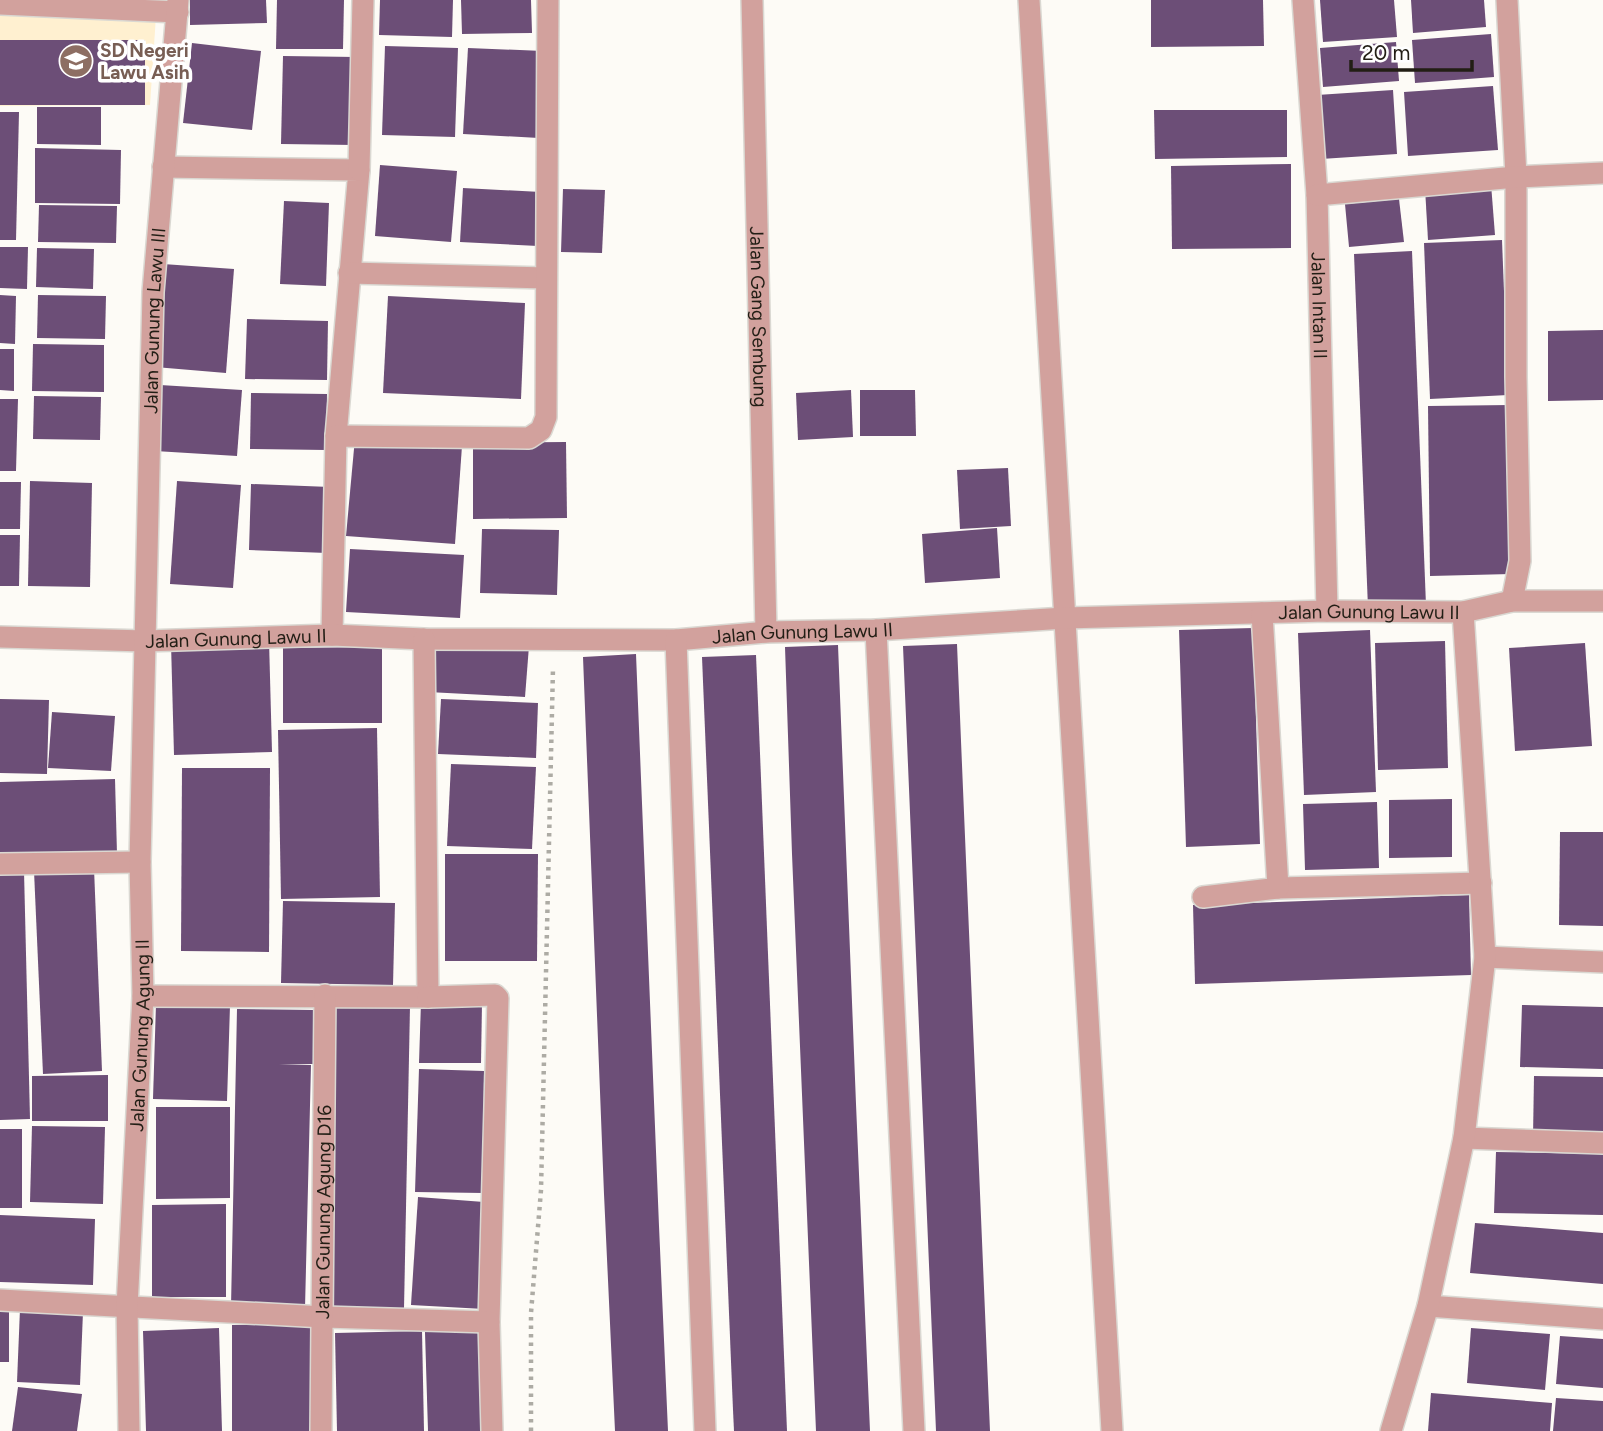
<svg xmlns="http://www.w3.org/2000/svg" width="1603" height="1431" viewBox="0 0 1603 1431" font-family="Figtree,sans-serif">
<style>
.built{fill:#fff0d0}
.building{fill:#6c4e77}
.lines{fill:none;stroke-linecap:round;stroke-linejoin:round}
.street-casing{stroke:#dad8d2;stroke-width:24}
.path{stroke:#adaba4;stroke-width:4.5;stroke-dasharray:3.5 5;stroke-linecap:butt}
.street{stroke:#d2a19d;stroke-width:21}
.labels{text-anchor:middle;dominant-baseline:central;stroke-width:7;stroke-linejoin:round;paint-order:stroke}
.education-label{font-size:19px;font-weight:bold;fill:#785e54;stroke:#fff;text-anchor:start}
.street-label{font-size:19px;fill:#221e15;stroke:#fff}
</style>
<rect width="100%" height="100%" fill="#fdfbf6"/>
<path class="built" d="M 0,16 L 156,16 L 150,105 L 0,106 Z"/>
<g class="building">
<path d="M 190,0 L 266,0 L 267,23 L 190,25 Z"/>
<path d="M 277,0 L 344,0 L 343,49 L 276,49 Z"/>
<path d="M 380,0 L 453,0 L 452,37 L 379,35 Z"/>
<path d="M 461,0 L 531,0 L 532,33 L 462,34 Z"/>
<path d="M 1151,0 L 1263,0 L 1264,46 L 1151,47 Z"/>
<path d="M 1320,0 L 1394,0 L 1397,37 L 1323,42 Z"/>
<path d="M 1411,0 L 1484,0 L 1486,27 L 1413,33 Z"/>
<path d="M 1491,34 L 1494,77 L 1415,83 L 1412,40 Z"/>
<rect x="0" y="40" width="145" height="65"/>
<path d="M 1396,42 L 1399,81 L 1323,87 L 1320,48 Z"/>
<path d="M 192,43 L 261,51 L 252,130 L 183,123 Z"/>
<path d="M 385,46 L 458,48 L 455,137 L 382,135 Z"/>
<path d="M 468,48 L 543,51 L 539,138 L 463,134 Z"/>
<path d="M 283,56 L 356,57 L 354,145 L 281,144 Z"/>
<path d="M 1493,86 L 1498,150 L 1408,156 L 1404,92 Z"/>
<path d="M 1393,90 L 1397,154 L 1321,159 L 1317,95 Z"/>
<path d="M 37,107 L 101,107 L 101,145 L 37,144 Z"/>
<path d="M 1154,110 L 1287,110 L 1287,157 L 1155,159 Z"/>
<path d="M 0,112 L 19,112 L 16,240 L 0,240 Z"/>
<path d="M 35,148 L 121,150 L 120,204 L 35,203 Z"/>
<path d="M 1291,164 L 1291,248 L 1172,249 L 1171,166 Z"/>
<path d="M 380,165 L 457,171 L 451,242 L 375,236 Z"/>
<path d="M 1491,184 L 1495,235 L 1428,240 L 1425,188 Z"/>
<path d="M 463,188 L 541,192 L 538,246 L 460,242 Z"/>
<path d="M 563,189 L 605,190 L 602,253 L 561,252 Z"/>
<path d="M 1399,199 L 1404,242 L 1349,247 L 1345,204 Z"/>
<path d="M 284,201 L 329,203 L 326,286 L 280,284 Z"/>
<path d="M 39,205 L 117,206 L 116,243 L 38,242 Z"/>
<path d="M 1502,240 L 1508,395 L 1430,399 L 1424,243 Z"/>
<path d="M 0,247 L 28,247 L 27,289 L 0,288 Z"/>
<path d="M 37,248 L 94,249 L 93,289 L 36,287 Z"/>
<path d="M 1412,251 L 1426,605 L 1368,608 L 1354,254 Z"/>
<path d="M 163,264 L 234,269 L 226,373 L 155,367 Z"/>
<path d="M 0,295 L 16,296 L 15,344 L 0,343 Z"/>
<path d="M 38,295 L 106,296 L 105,339 L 37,338 Z"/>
<path d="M 388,296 L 525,303 L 521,399 L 383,393 Z"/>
<path d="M 247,319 L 328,321 L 327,380 L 245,379 Z"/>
<path d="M 1603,330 L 1603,400 L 1548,401 L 1548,331 Z"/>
<path d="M 33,344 L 104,345 L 104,392 L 32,391 Z"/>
<path d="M 0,349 L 14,349 L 14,391 L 0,390 Z"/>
<path d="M 160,385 L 242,390 L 237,456 L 155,451 Z"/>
<path d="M 851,390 L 853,437 L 798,440 L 796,393 Z"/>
<path d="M 860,390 L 915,390 L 916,436 L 860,436 Z"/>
<path d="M 251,393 L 327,394 L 326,450 L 250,449 Z"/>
<path d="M 34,396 L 101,397 L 100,440 L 33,439 Z"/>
<path d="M 0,399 L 18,399 L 16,471 L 0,471 Z"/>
<path d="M 1510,405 L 1511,574 L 1430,576 L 1428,406 Z"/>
<path d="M 355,438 L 462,446 L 455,544 L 346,536 Z"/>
<path d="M 566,442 L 567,518 L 473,519 L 473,443 Z"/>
<path d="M 1008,468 L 1011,526 L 960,529 L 957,470 Z"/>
<path d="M 30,481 L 92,483 L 90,587 L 28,586 Z"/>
<path d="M 177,481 L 241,485 L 233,588 L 170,584 Z"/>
<path d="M 0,482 L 21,482 L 20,529 L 0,529 Z"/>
<path d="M 251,484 L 330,487 L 327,553 L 249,550 Z"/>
<path d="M 997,528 L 1000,578 L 925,583 L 922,534 Z"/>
<path d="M 482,529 L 559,530 L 557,595 L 480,593 Z"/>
<path d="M 0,535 L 20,535 L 19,586 L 0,586 Z"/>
<path d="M 350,549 L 464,555 L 460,618 L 346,612 Z"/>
<path d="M 1253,628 L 1260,844 L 1186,847 L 1179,630 Z"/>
<path d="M 1370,630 L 1376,792 L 1304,795 L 1298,633 Z"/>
<path d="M 269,640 L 272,752 L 174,755 L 171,643 Z"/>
<path d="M 431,641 L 529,646 L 525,697 L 428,692 Z"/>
<path d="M 1445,641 L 1448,768 L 1378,770 L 1375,643 Z"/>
<path d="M 1585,643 L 1592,746 L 1515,751 L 1509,648 Z"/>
<path d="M 957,644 L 963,789 L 990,1431 L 936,1431 L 903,646 Z"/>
<path d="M 838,645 L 856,1104 L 870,1431 L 816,1431 L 792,854 L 785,647 Z"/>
<path d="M 382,647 L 382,723 L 283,723 L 283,648 Z"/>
<path d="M 636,654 L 659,1226 L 668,1431 L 615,1431 L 604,1194 L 583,657 Z"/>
<path d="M 756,655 L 758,703 L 787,1431 L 734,1431 L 733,1410 L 702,657 Z"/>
<path d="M 0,699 L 49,700 L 47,774 L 0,773 Z"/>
<path d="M 441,699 L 538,703 L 536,758 L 438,754 Z"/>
<path d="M 52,712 L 115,716 L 111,771 L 48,768 Z"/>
<path d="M 377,728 L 380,897 L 281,899 L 278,730 Z"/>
<path d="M 451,764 L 536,767 L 532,849 L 447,846 Z"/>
<path d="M 182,768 L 270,768 L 269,952 L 181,951 Z"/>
<path d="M 115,779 L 117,854 L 0,858 L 0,782 Z"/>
<path d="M 1452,799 L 1452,857 L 1389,858 L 1389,800 Z"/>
<path d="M 1377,802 L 1379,868 L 1305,870 L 1303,804 Z"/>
<path d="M 1560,832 L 1603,832 L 1603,926 L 1559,925 Z"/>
<path d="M 445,854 L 538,854 L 537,961 L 445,961 Z"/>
<path d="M 94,868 L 102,1071 L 43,1074 L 34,871 Z"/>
<path d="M 0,871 L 24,871 L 30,1119 L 0,1120 Z"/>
<path d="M 1469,895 L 1471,975 L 1195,984 L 1193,905 Z"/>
<path d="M 283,901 L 395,903 L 393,985 L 281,983 Z"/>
<path d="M 421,1002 L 482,1003 L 481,1063 L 419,1063 Z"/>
<path d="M 156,1004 L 230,1006 L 227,1101 L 153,1099 Z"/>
<path d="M 332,1005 L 410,1006 L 404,1309 L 327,1308 Z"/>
<path d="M 1522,1005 L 1603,1007 L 1603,1069 L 1520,1067 Z"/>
<path d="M 237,1009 L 316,1010 L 316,1064 L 279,1064 L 311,1065 L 305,1308 L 231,1307 Z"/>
<path d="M 419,1069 L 484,1071 L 483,1193 L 415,1192 Z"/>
<path d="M 108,1075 L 108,1121 L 32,1121 L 32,1076 Z"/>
<path d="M 1534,1076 L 1603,1077 L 1603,1139 L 1533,1137 Z"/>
<path d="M 156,1107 L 230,1107 L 230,1198 L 156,1199 Z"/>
<path d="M 32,1126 L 105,1127 L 103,1204 L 30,1202 Z"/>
<rect x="0" y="1129" width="22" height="79"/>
<path d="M 1496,1152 L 1603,1154 L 1603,1215 L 1494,1213 Z"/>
<path d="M 418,1197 L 484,1202 L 484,1309 L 411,1305 Z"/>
<path d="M 226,1204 L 226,1297 L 152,1297 L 152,1205 Z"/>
<path d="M 0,1215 L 95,1219 L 93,1285 L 0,1282 Z"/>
<path d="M 1475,1223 L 1603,1233 L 1603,1284 L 1470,1273 Z"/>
<rect x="0" y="1309" width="9" height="53"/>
<path d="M 20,1309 L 83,1312 L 80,1385 L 17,1382 Z"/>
<path d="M 310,1324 L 310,1431 L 232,1431 L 232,1325 Z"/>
<path d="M 219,1328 L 222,1431 L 146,1431 L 143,1331 Z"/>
<path d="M 1471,1328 L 1550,1334 L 1545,1390 L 1467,1383 Z"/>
<path d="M 479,1330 L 483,1431 L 428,1431 L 425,1332 Z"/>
<path d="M 422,1331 L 424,1431 L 337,1431 L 335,1333 Z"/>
<path d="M 1560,1336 L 1603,1339 L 1603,1388 L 1556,1384 Z"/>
<path d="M 18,1387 L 82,1394 L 77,1431 L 12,1431 Z"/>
<path d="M 1431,1393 L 1552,1403 L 1550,1431 L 1428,1431 Z"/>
<path d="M 1556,1398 L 1603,1401 L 1603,1431 L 1553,1431 Z"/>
</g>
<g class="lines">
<g class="street-casing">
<g id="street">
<path id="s1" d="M 752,0 L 766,632"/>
<path d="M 1029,0 L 1112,1431"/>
<path id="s2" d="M 1303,0 L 1317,195 L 1327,611"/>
<path d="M 1507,0 L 1516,177 L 1516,377 L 1520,561 L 1512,601"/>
<path d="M 0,4 L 178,12"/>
<path d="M 163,167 L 359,170 L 336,436"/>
<path d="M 359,170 L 363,0"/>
<path d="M 1317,195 L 1516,177 L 1603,173"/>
<path d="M 349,273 L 546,278"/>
<path d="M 876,630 L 914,1431"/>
<path d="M 332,635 L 336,436 L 529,438 L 541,430 L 546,417 L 548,0"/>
<path id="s3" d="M 0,637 L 145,641 L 332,635 L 424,639 L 676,640 L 766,632 L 876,630 L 1065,618 L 1327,611 L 1463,612 L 1512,601 L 1603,601"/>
<path d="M 676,640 L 705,1431"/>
<path d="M 0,864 L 140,862"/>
<path d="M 1278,888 L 1481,883"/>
<path d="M 1203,897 L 1278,888 L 1262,613"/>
<path d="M 1485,957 L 1603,962"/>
<path d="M 143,996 L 428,997 L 424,639"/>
<path d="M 428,997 L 495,995 L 498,998 L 489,1322 L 492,1431"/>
<path d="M 1464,1138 L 1603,1143"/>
<path d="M 0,1300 L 324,1317 L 489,1322"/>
<path d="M 1428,1306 L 1603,1319"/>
<path id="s4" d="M 129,1431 L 127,1307 L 143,996 L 140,862 L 153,292 L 178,0"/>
<path id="s5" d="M 321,1431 L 325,995"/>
<path d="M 1391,1431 L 1428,1306 L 1464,1138 L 1485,957 L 1463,612"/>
</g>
</g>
<path class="path" d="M 531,1431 L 531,1313 L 541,1190 L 553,668"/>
<use href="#street" class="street"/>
</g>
<defs>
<g id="school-disc" transform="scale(1.75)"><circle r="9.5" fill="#8d6e63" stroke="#fff"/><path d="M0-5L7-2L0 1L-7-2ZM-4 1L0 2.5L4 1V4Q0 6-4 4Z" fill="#fff"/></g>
</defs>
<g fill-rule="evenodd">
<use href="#school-disc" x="76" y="61"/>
</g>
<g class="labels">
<g class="education-label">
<text x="100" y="50">SD Negeri<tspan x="100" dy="22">Lawu Asih</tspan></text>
</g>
<g class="street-label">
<text stroke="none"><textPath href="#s2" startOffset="306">Jalan Intan II</textPath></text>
<text stroke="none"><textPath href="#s1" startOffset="317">Jalan Gang Sembung</textPath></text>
<text stroke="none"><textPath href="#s4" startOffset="1111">Jalan Gunung Lawu III</textPath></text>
<text stroke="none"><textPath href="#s3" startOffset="1370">Jalan Gunung Lawu II</textPath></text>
<text stroke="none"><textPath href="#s3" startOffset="803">Jalan Gunung Lawu II</textPath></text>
<text stroke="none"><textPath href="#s3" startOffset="236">Jalan Gunung Lawu II</textPath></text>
<text stroke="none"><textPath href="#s4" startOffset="396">Jalan Gunung Agung II</textPath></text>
<text stroke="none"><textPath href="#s5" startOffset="219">Jalan Gunung Agung D16</textPath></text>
</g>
</g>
<path d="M1351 60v10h121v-10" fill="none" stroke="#221e15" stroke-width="3.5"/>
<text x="1362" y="60" font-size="21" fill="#221e15" stroke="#ffffff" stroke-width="5" paint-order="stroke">20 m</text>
</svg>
